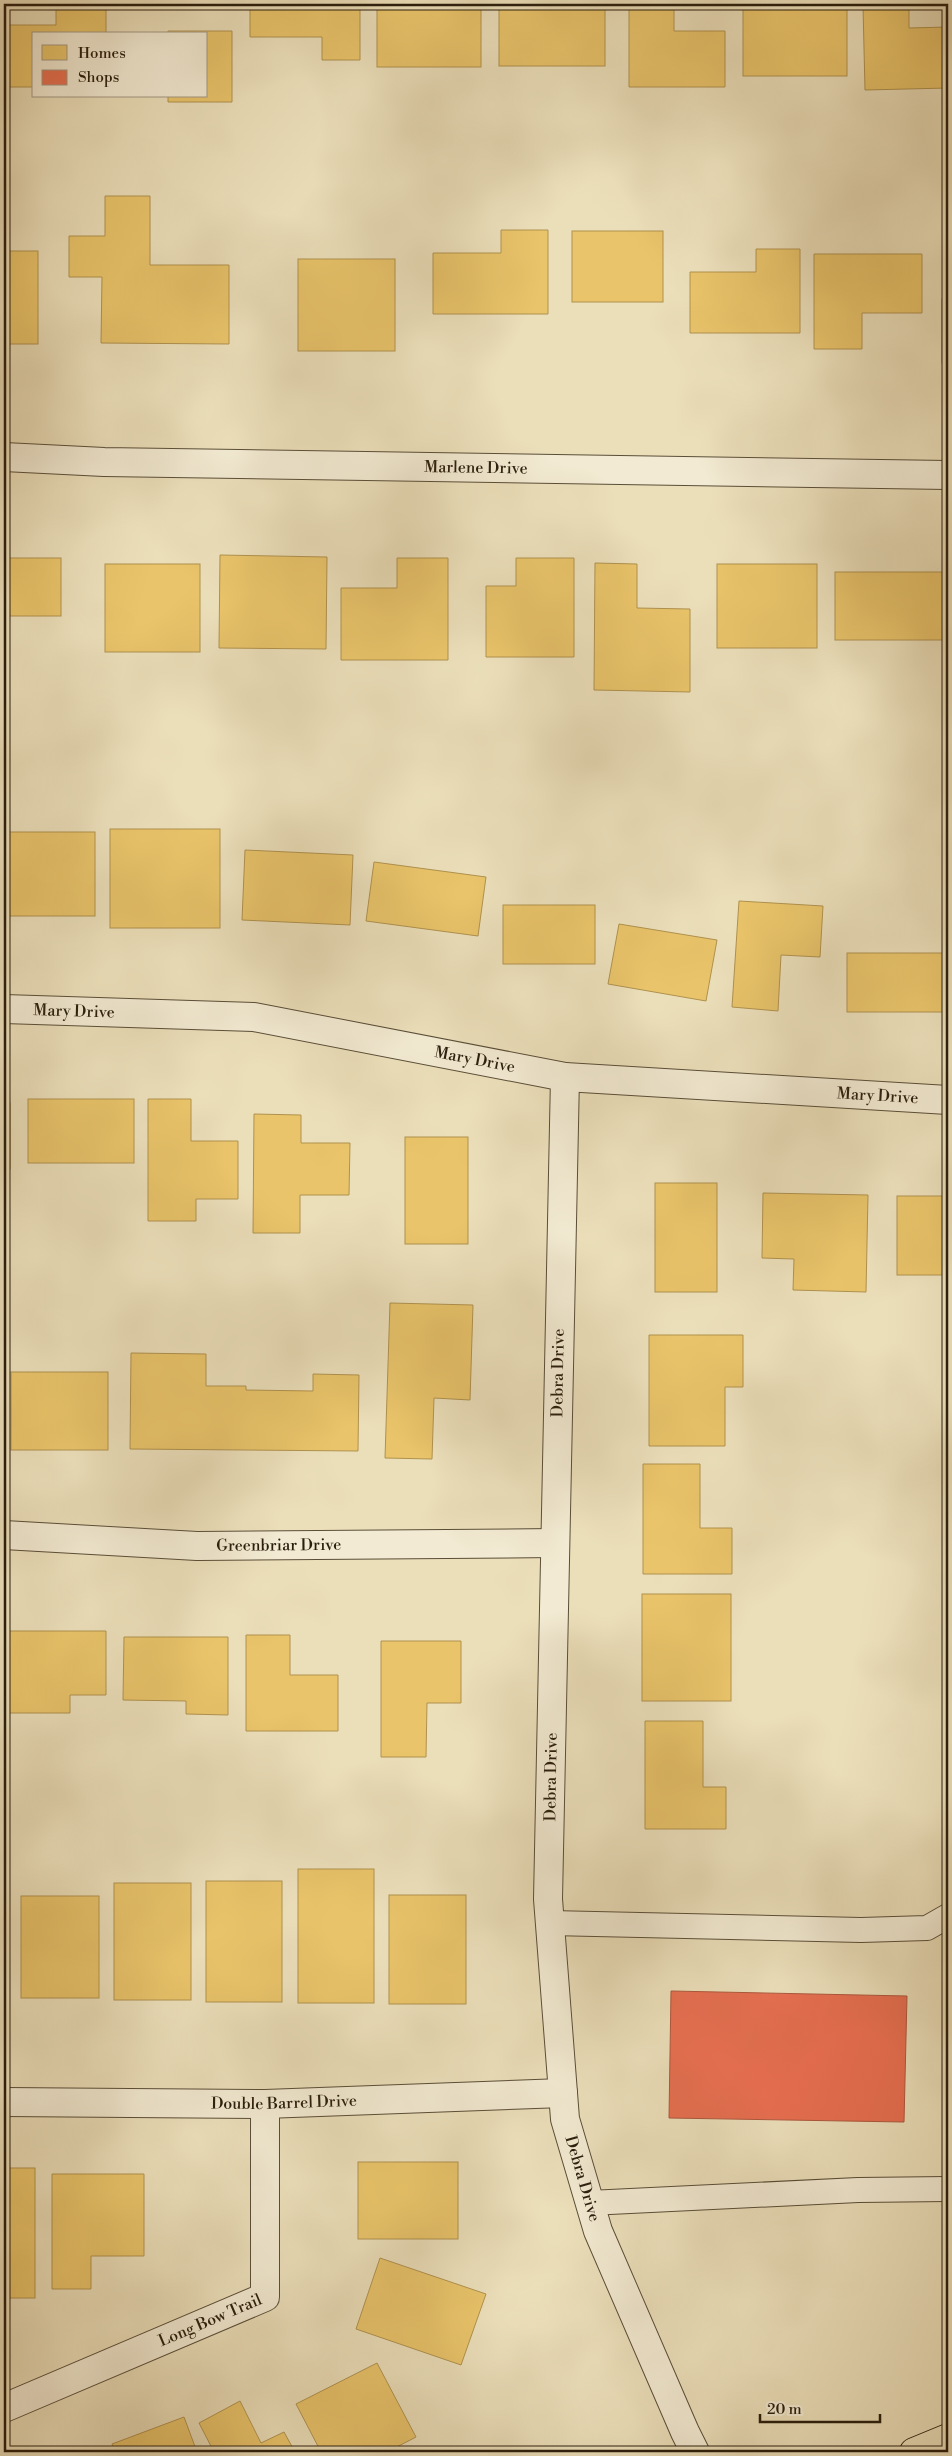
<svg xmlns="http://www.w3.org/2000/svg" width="952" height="2456" viewBox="0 0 952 2456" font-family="'Libre Bodoni',serif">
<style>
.homes{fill:#e9c46a;stroke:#b0924e}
.shops{fill:#e76f51;stroke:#ae573d}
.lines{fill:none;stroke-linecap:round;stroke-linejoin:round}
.service-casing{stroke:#5a4e38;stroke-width:26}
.minor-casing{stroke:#5a4e38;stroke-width:30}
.tertiary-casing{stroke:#5a4e38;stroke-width:30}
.primary-casing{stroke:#2a1e0d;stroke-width:30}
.service{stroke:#f2ead2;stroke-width:24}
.minor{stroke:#f2ead2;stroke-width:28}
.tertiary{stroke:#f2ead2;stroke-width:28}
.primary{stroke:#ebdfba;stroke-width:28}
.labels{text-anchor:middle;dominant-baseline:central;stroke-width:5;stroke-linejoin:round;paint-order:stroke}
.street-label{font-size:16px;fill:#2a1e0d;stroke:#f2ead2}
</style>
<rect width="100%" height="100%" fill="#ebdfba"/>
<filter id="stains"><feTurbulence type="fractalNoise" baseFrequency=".004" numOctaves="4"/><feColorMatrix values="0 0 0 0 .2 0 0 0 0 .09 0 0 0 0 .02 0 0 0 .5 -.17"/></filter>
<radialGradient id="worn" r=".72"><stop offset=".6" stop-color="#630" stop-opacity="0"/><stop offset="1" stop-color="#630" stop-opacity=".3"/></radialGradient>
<g class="homes">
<path d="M 56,4 L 106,4 L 106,34 L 34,34 L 34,87 L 5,87 L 5,25 L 56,25 Z"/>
<path d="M 250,4 L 360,4 L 360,60 L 322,60 L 322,37 L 250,37 Z"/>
<rect x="377" y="4" width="104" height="63"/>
<rect x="499" y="4" width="106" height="62"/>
<path d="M 629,4 L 674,4 L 674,31 L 725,31 L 725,87 L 629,87 Z"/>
<path d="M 909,5 L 909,28 L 948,27 L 948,88 L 865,90 L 863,6 Z"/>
<rect x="743" y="7" width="104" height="69"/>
<path d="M 168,31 L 232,31 L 232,102 L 168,102 L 168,96 L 206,96 L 206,34 L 168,34 Z"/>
<path d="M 105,196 L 150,196 L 150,265 L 229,265 L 229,344 L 101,343 L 102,277 L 69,277 L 69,236 L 105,236 Z"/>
<path d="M 501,230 L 548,230 L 548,314 L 433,314 L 433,253 L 501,253 Z"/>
<rect x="572" y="231" width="91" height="71"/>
<path d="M 756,249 L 800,249 L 800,333 L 690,333 L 690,272 L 756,272 Z"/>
<rect x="4" y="251" width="34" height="93"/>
<path d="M 814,254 L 922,254 L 922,313 L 862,313 L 862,349 L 814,349 Z"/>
<rect x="298" y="259" width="97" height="92"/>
<rect x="942" y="299" width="6" height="64"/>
<path d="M 220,555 L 327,557 L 326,649 L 219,648 Z"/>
<rect x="4" y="558" width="57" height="58"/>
<path d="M 397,558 L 448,558 L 448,660 L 341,660 L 341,588 L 397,588 Z"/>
<path d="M 516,558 L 574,558 L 574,657 L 486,657 L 486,586 L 516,586 Z"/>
<path d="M 595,563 L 637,564 L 637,608 L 690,609 L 690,692 L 594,690 Z"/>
<rect x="105" y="564" width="95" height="88"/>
<rect x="717" y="564" width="100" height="84"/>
<rect x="835" y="572" width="110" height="68"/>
<rect x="110" y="829" width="110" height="99"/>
<rect x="4" y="832" width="91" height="84"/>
<path d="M 245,850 L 353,855 L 350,925 L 242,920 Z"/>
<path d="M 374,862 L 486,877 L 478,936 L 366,921 Z"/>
<path d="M 739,901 L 823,906 L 820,957 L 781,955 L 778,1011 L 732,1007 Z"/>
<rect x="503" y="905" width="92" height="59"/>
<path d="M 619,924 L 717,940 L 706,1001 L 608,984 Z"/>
<rect x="847" y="953" width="101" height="59"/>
<rect x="28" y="1099" width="106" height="64"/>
<path d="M 148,1099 L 191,1099 L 191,1141 L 238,1141 L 238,1199 L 196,1199 L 196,1221 L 148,1221 Z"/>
<rect x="4" y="1103" width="6" height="66"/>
<path d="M 254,1114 L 301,1115 L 301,1143 L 350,1143 L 349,1195 L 300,1195 L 300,1233 L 253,1233 Z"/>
<rect x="405" y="1137" width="63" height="107"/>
<rect x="655" y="1183" width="62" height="109"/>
<path d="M 763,1193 L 868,1195 L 866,1292 L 793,1290 L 794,1259 L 762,1258 Z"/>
<rect x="897" y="1196" width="51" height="79"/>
<path d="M 390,1303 L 473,1305 L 470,1400 L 434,1398 L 432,1459 L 385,1458 Z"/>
<path d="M 649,1335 L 743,1335 L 743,1387 L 725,1387 L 725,1446 L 649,1446 Z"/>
<path d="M 131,1353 L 206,1354 L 206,1386 L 246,1386 L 246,1390 L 313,1391 L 313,1374 L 359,1375 L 358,1451 L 130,1449 Z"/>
<rect x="11" y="1372" width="97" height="78"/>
<path d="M 643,1464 L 700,1464 L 700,1528 L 732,1528 L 732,1574 L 643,1574 Z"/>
<rect x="642" y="1594" width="89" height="107"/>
<path d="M 4,1631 L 106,1631 L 106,1695 L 70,1695 L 70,1713 L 4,1713 Z"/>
<path d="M 246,1635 L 290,1635 L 290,1675 L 338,1675 L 338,1731 L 246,1731 Z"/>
<path d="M 124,1637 L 228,1637 L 228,1715 L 186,1714 L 186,1701 L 123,1700 Z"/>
<path d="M 381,1641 L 461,1641 L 461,1703 L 427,1703 L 426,1757 L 381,1757 Z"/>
<path d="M 645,1721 L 703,1721 L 703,1787 L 726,1787 L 726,1829 L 645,1829 Z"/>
<rect x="4" y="1869" width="2" height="123"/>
<rect x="298" y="1869" width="76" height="134"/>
<rect x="206" y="1881" width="76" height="121"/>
<rect x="114" y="1883" width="77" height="117"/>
<rect x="389" y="1895" width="77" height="109"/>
<rect x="21" y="1896" width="78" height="102"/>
<rect x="358" y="2162" width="100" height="77"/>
<rect x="4" y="2168" width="31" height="130"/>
<path d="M 52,2174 L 144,2174 L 144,2256 L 91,2256 L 91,2289 L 52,2289 Z"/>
<path d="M 380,2258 L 486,2294 L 461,2365 L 356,2329 Z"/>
<path d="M 377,2363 L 416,2437 L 387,2452 L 321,2452 L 296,2404 Z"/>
<path d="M 240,2401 L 261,2443 L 284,2432 L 295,2452 L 214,2452 L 199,2423 Z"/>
<path d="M 184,2417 L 197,2452 L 115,2452 L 112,2444 Z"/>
</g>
<path class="shops" d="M 671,1991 L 907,1996 L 904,2122 L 669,2118 Z"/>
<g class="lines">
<g class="service-casing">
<g id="service">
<path d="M 550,1923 L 861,1930 L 927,1928 L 948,1916"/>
<path d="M 589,2203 L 858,2190 L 948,2189"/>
</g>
</g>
<g class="minor-casing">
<g id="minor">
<path id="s1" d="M 4,1009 L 254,1017 L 565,1077 L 948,1100"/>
<path id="s2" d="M 565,1077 L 548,1899 L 565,2119 L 598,2231 L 685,2432 L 695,2452"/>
<path id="s3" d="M 4,1535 L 197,1546 L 555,1543"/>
<path id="s4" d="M 4,2102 L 265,2104 L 563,2093"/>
<path id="s5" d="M 4,2408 L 265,2297 L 265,2104"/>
</g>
</g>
<g class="tertiary-casing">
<g id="tertiary">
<path id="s6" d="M 4,457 L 104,462 L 948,475"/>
</g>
</g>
<g class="primary-casing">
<path id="primary" d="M 914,2452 L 948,2438"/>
</g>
<use href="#service" class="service"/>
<use href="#minor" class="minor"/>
<use href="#tertiary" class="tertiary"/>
<use href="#primary" class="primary"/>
</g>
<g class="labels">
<g class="street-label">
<text stroke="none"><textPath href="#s6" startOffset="472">Marlene Drive</textPath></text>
<text stroke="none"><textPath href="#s1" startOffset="70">Mary Drive</textPath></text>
<text stroke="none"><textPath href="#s1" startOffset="475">Mary Drive</textPath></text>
<text stroke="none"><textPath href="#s1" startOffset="880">Mary Drive</textPath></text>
<text transform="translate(558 1373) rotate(-89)">Debra Drive</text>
<text stroke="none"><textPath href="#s3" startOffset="275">Greenbriar Drive</textPath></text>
<text transform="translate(551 1777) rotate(-89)">Debra Drive</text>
<text stroke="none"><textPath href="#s4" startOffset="280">Double Barrel Drive</textPath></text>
<text stroke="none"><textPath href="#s2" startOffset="1105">Debra Drive</textPath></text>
<text stroke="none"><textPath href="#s5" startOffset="224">Long Bow Trail</textPath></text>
</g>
</g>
<rect width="952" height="2456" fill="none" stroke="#ebdfba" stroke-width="20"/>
<rect x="5" y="5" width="942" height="2446" fill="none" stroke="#2a1e0d" stroke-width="2.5"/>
<rect x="10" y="10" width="932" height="2436" fill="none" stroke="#2a1e0d"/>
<rect x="32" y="32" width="175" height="65" fill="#f2ead2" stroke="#a29883"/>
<rect x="42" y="45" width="25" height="15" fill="#e9c46a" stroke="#a29883"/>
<text x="78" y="58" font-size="15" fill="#2a1e0d">Homes</text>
<rect x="42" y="70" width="25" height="15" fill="#e76f51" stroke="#a29883"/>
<text x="78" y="82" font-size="15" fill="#2a1e0d">Shops</text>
<path d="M760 2414v8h120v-8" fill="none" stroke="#2a1e0d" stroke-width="2.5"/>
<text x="767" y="2414" font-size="15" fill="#2a1e0d" stroke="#f2ead2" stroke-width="4" paint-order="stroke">20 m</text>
<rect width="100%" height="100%" filter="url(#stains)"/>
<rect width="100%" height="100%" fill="url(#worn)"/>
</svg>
